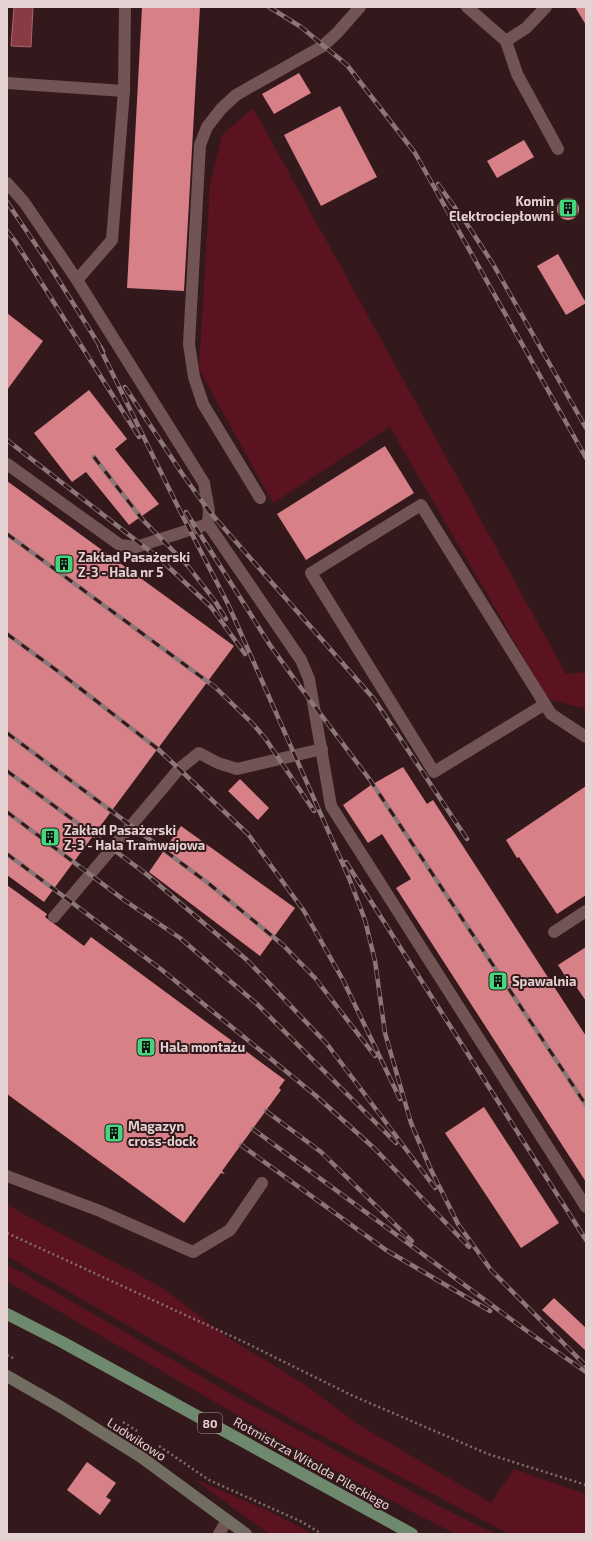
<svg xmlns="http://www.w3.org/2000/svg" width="593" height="1541" viewBox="0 0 593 1541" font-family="'Exo 2',sans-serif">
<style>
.green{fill:#5c1320}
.water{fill:#893a43;stroke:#a4676e}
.building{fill:#d78087}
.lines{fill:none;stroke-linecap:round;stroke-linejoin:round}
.path{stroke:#856e70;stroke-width:2.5;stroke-dasharray:2 3;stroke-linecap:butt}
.lane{stroke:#735455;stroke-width:12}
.street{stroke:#735455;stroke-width:12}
.secondary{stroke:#716e61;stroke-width:12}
.primary{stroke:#6f896e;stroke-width:12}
.rail-casing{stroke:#8c7677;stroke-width:4.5}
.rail{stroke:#33191b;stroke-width:3;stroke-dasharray:9;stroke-linecap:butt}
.labels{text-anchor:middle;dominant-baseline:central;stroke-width:4;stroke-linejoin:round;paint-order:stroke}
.shield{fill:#33191b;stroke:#af9a9b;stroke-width:1}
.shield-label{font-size:12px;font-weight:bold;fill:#e4d1d2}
.poi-label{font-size:13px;font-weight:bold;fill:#e4d1d2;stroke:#33191b;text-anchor:start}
.street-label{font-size:13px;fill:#e4d1d2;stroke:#33191b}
</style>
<rect width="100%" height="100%" fill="#33191b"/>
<g class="green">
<path d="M 253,108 L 566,674 L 586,672 L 586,709 L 548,699 L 390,427 L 273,503 L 199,369 L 210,184 L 222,135 Z"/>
<path d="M 7,1205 L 161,1287 L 230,1339 L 304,1384 L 356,1423 L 491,1503 L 514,1469 L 586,1494 L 586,1534 L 509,1534 L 296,1422 L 7,1256 Z"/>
<path d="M 7,1264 L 233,1395 L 437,1505 L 495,1534 L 456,1534 L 414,1513 L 310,1457 L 7,1281 Z"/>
<path d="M 197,1480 L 270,1512 L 313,1534 L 269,1534 L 197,1481 Z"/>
</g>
<path class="water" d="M 14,7 L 33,7 L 31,47 L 11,46 Z"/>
<g class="building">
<path d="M 142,7 L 200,7 L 184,291 L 127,288 Z"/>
<path d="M 575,7 L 586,7 L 586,25 Z"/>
<path d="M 299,73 L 311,93 L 274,114 L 262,94 Z"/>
<path d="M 340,106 L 377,177 L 321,206 L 284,135 Z"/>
<path d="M 524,140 L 534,157 L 497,178 L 487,161 Z"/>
<circle cx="568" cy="209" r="11"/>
<path d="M 558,254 L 586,303 L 566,315 L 537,266 Z"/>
<path d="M 7,313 L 43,341 L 7,390 Z"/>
<path d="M 89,390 L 127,439 L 115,449 L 159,504 L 129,525 L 86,472 L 72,482 L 34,433 Z"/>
<path d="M 385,446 L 414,493 L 306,560 L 277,514 Z"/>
<path d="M 7,481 L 234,646 L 44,902 L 7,875 Z"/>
<path d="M 403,767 L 427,804 L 433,800 L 586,1036 L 586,1182 L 396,888 L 411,879 L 382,834 L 368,843 L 343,805 L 371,785 Z"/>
<path d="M 240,779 L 269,808 L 258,820 L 228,791 Z"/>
<path d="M 586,786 L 586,895 L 557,914 L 519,857 L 517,858 L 506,840 Z"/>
<path d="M 181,826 L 295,908 L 260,956 L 149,872 Z"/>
<path d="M 7,885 L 47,914 L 45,917 L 84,946 L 91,937 L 285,1080 L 279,1088 L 281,1090 L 222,1171 L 225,1174 L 221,1173 L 184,1223 L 7,1094 Z"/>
<path d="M 586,947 L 586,1001 L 575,985 L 572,987 L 558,965 Z"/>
<path d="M 484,1107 L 559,1223 L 521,1248 L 445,1133 Z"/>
<path d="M 554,1298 L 586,1328 L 586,1351 L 542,1310 Z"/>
<path d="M 87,1462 L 116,1483 L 106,1497 L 111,1500 L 100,1515 L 67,1490 Z"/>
</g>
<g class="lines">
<g class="path">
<path d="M 7,1233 L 244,1342 L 351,1395 L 488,1454 L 586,1485"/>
<path d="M 7,1355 L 13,1358"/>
<path d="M 123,1422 L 137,1431"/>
<path d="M 159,1446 L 209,1480 L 302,1522 L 322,1534"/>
</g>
<g class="lane">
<path d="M 467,7 L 506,41 L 517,74 L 558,149"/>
<path d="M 506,41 L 526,28 L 546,7"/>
<path d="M 7,83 L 124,91"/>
<path d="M 7,183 L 24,202 L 77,280 L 204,483 L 209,511 L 208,524 L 301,660 L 309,679 L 331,806 L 586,1207"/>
<path d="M 77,280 L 112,240 L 124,91 L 125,7"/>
<path d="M 7,464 L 120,545 L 136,547 L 208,524"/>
<path d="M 260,498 L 203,404 L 194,377 L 189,344 L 200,145 L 207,127 L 221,109 L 236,95 L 323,46 L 337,33 L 360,7"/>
<path d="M 545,704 L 434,772 L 311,573 L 421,505 L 551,714 L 586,737"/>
<path d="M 54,917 L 179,769 L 199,753 L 218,763 L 237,769 L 322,749"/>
<path d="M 554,932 L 586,911"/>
<path d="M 7,1176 L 100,1211 L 193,1252 L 230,1230 L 262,1183"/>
</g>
<path class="street" d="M 219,1534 L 227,1520"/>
<path class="secondary" d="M 7,1376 L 61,1407 L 141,1457 L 246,1534"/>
<path class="primary" d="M 7,1314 L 62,1342 L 412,1534"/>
<g class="rail-casing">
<g id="rail">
<path d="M 269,7 L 301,27 L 347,65 L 415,153 L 586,458"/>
<path d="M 438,184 L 469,227 L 493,264 L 586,428"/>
<path d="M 7,202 L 46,260 L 103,351"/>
<path d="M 7,231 L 15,241 L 139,437"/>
<path d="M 99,346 L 179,509 L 228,604 L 349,878 L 365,920 L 375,961 L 385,1033 L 411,1123 L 431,1170 L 458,1224 L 491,1270 L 586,1366"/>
<path d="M 125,387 L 183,475 L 209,511 L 374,699 L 467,839"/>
<path d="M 7,440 L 160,559 L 211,607 L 245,654"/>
<path d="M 94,457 L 142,519 L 188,566 L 215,601 L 226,619"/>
<path d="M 186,512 L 270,645 L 298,684 L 370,780 L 586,1105"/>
<path d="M 7,534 L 215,687 L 252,723 L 265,738 L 314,811"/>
<path d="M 7,634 L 59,672 L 158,749 L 248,834 L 304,911 L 343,980 L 400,1099"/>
<path d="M 7,733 L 208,883 L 283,945 L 315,978 L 375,1056"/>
<path d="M 7,771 L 145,873 L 247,960 L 327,1044 L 435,1188"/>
<path d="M 7,812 L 124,900 L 180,938 L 258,1005 L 396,1143"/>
<path d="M 7,854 L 162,970 L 315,1095 L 374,1148 L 469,1247"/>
<path d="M 346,862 L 586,1240"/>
<path d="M 266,1111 L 321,1152 L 412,1241"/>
<path d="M 253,1129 L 527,1331 L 586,1372"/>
<path d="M 241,1145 L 386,1250 L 490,1311"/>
</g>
</g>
<use href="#rail" class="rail"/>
</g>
<defs>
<g id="building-square" transform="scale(1)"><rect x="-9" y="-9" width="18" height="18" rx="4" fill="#42d77c" stroke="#33191b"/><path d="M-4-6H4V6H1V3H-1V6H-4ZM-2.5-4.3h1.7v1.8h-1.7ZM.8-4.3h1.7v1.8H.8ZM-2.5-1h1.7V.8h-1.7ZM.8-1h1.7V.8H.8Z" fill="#111"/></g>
</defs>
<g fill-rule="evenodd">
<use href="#building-square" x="568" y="208"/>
<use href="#building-square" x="64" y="564"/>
<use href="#building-square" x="50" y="837"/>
<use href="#building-square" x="498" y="981"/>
<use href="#building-square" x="146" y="1047"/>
<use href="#building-square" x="114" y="1133"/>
</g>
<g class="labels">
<rect class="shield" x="198" y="1413" width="24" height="20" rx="3"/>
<g class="shield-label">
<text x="210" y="1423">80</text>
</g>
<g class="poi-label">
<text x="554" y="201" text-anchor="end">Komin<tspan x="554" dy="15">Elektrociepłowni</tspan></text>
<text x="78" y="557">Zakład Pasażerski<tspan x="78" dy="15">Z-3 - Hala nr 5</tspan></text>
<text x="64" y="830">Zakład Pasażerski<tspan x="64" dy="15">Z-3 - Hala Tramwajowa</tspan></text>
<text x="512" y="981">Spawalnia</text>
<text x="160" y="1047">Hala montażu</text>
<text x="128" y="1126">Magazyn<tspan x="128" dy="15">cross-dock</tspan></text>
</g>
<g class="street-label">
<text transform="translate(137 1439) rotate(33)">Ludwikowo</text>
<text transform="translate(312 1463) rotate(29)">Rotmistrza Witolda Pileckiego</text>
</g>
</g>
<rect width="593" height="1541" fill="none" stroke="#e4d1d2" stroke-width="16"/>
</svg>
